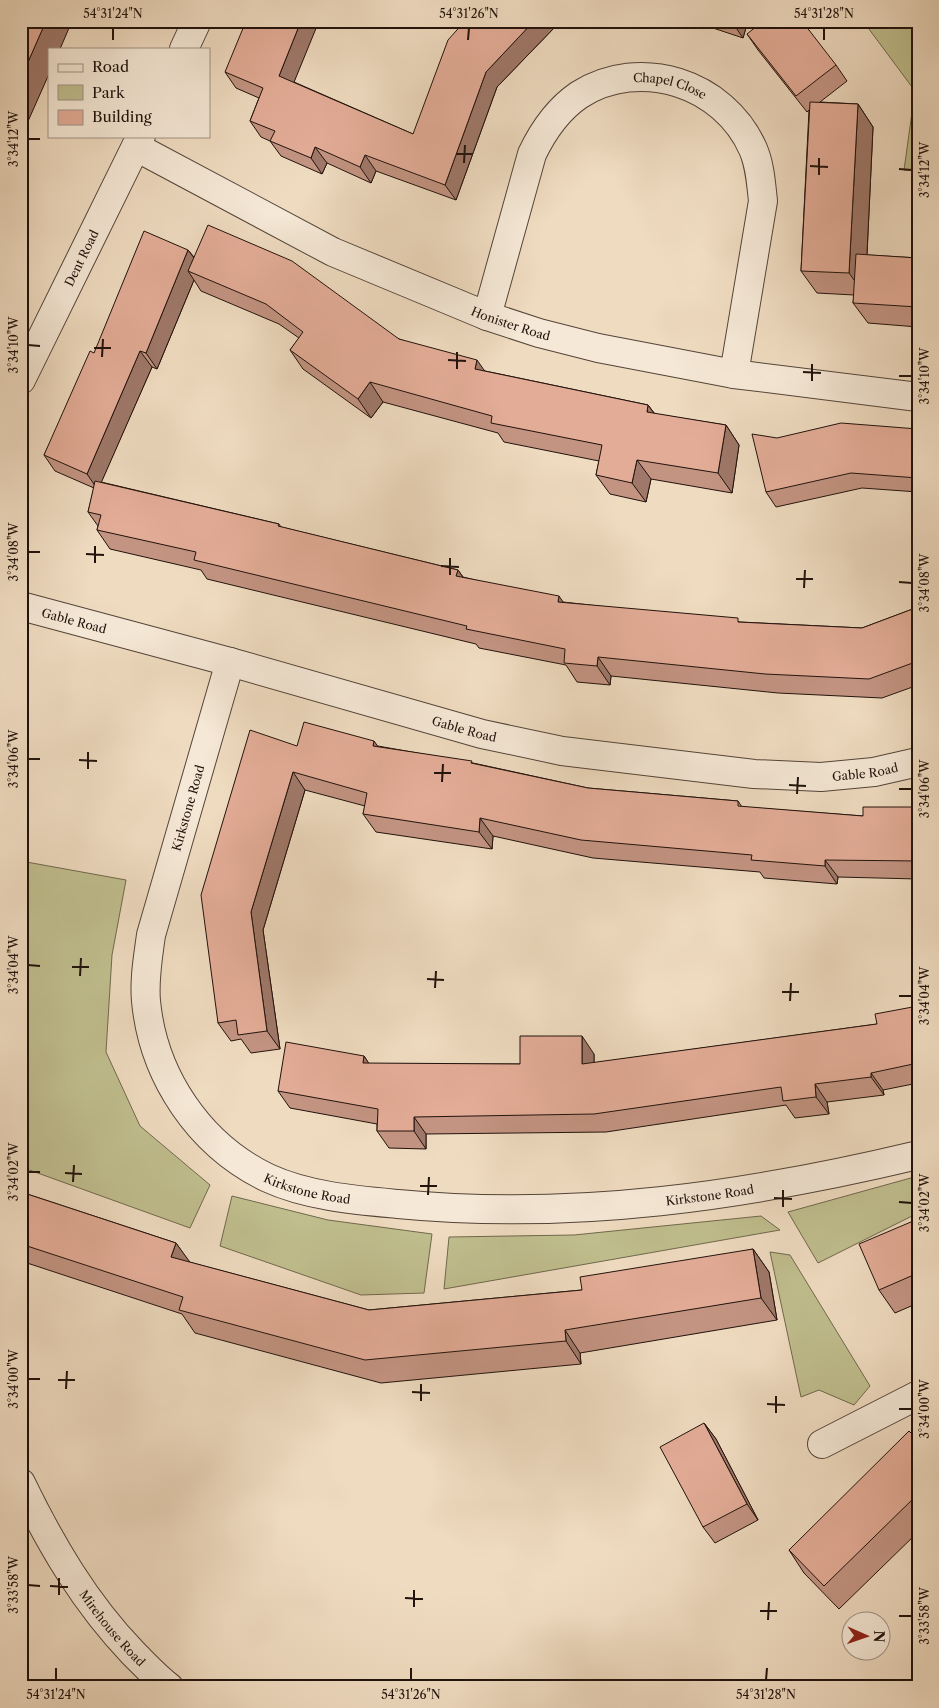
<svg xmlns="http://www.w3.org/2000/svg" width="939" height="1708" viewBox="0 0 939 1708" font-family="'Libre Caslon Text',serif">
<style>
.green{fill:#c0be8e;stroke:#70684d}
.lines{fill:none;stroke-linecap:round;stroke-linejoin:round}
.minor-casing{stroke:#544439;stroke-width:30}
.minor{stroke:#f5e8d6;stroke-width:28}
.wall{fill:#c39482;stroke:#21120c}
.shaded-wall{fill:#9f786a;stroke:#21120c}
.building{fill:#e3ac97;stroke:#21120c}
.ticks{fill:none;stroke:#21120c;stroke-width:2}
.labels{text-anchor:middle;dominant-baseline:central;stroke-width:4.5;stroke-linejoin:round;paint-order:stroke}
.street-label{font-size:12px;fill:#21120c;stroke:#f5e8d6}
.neatline{fill:none;stroke:#21120c;stroke-width:2}
.ticks-label{font-size:12px;text-anchor:middle;fill:#21120c}
</style>
<rect width="100%" height="100%" fill="#efdbc0"/>
<filter id="stains"><feTurbulence type="fractalNoise" baseFrequency=".004" numOctaves="4"/><feColorMatrix values="0 0 0 0 .2 0 0 0 0 .09 0 0 0 0 .02 0 0 0 .5 -.17"/></filter>
<radialGradient id="worn" r=".72"><stop offset=".6" stop-color="#630" stop-opacity="0"/><stop offset="1" stop-color="#630" stop-opacity=".3"/></radialGradient>
<g class="green">
<path d="M 863,21 L 918,21 L 918,171 L 904,170 L 915,91 Z"/>
<path d="M 21,861 L 126,880 L 112,955 L 106,1052 L 140,1126 L 210,1185 L 190,1228 L 21,1167 Z"/>
<path d="M 918,1176 L 918,1213 L 818,1263 L 788,1212 Z"/>
<path d="M 232,1196 L 328,1220 L 432,1234 L 424,1293 L 361,1295 L 220,1246 Z"/>
<path d="M 761,1216 L 780,1230 L 444,1289 L 449,1237 L 574,1235 Z"/>
<path d="M 770,1252 L 790,1255 L 870,1386 L 854,1405 L 819,1390 L 801,1397 Z"/>
</g>
<g class="lines">
<g class="minor-casing">
<g id="minor">
<path d="M 184,49 L 197,21"/>
<path id="s1" d="M 136,147 L 333,252 L 487,316 L 539,333 L 598,348 L 734,374 L 918,397"/>
<path id="s2" d="M 487,316 L 532,154 C 543,131 557,110 579,95 C 640,56 724,83 753,149 C 760,165 761,183 763,201 L 734,374"/>
<path id="s3" d="M 21,380 L 141,136"/>
<path id="s4" d="M 21,606 L 230,662 L 482,734 L 562,751 L 754,774 L 821,777 L 874,772 L 918,762"/>
<path id="s5" d="M 230,662 L 151,935 C 148,957 144,979 146,1001 C 153,1076 199,1145 268,1178 C 307,1196 355,1200 398,1204 C 575,1221 746,1196 918,1155"/>
<path d="M 822,1444 L 918,1395"/>
<path id="s6" d="M 21,1483 C 51,1545 85,1603 133,1653 C 145,1665 156,1677 169,1687"/>
</g>
</g>
<use href="#minor" class="minor"/>
</g>
<g class="wall">
<path d="M 568,21 L 592,21 L 569,23 Z"/>
<path d="M 692,21 L 748,21 L 743,38 Z"/>
<path d="M 554,28 L 497,87 L 456,200 L 376,171 L 371,183 L 327,163 L 322,174 L 281,156 L 270,141 L 261,137 L 250,121 L 259,98 L 236,88 L 225,72 L 294,82 L 413,134 Z"/>
<path d="M 747,34 L 836,65 L 847,81 L 820,102 L 858,104 L 873,127 L 867,255 L 918,258 L 918,327 L 868,323 L 853,303 L 854,295 L 817,293 L 801,271 L 809,110 L 807,112 L 758,50 Z"/>
<path d="M 188,250 L 194,257 L 399,339 L 485,371 L 648,405 L 655,414 L 726,425 L 739,445 L 732,493 L 651,479 L 646,502 L 610,494 L 596,475 L 599,461 L 504,442 L 498,433 L 383,402 L 371,418 L 303,369 L 290,350 L 299,338 L 279,324 L 201,291 L 194,280 L 157,369 L 152,367 L 101,482 L 279,524 L 281,527 L 458,570 L 463,577 L 563,602 L 740,622 L 862,628 L 918,607 L 918,685 L 882,698 L 778,693 L 611,676 L 610,685 L 577,682 L 566,665 L 479,648 L 476,644 L 207,579 L 201,570 L 110,549 L 97,530 L 98,526 L 88,512 L 94,488 L 55,471 L 44,455 L 94,353 Z"/>
<path d="M 918,429 L 918,492 L 862,488 L 776,507 L 766,492 Z"/>
<path d="M 297,746 L 378,746 L 473,763 L 588,788 L 738,801 L 742,807 L 863,816 L 918,807 L 918,879 L 838,877 L 837,884 L 764,878 L 760,872 L 593,858 L 493,836 L 492,849 L 376,832 L 363,814 L 365,806 L 305,790 L 263,930 L 280,1049 L 251,1053 L 241,1039 L 231,1041 L 218,1023 Z"/>
<path d="M 918,1006 L 918,1083 L 883,1090 L 884,1095 L 827,1102 L 829,1114 L 795,1118 L 786,1105 L 606,1132 L 426,1134 L 426,1149 L 389,1148 L 377,1131 L 377,1124 L 290,1108 L 278,1091 L 364,1056 L 369,1064 L 520,1064 L 594,1054 L 594,1063 L 877,1024 Z"/>
<path d="M 21,1192 L 176,1243 L 189,1262 L 369,1310 L 582,1290 L 753,1249 L 769,1272 L 777,1320 L 580,1353 L 581,1364 L 381,1383 L 195,1333 L 182,1314 L 21,1261 Z"/>
<path d="M 918,1219 L 918,1303 L 895,1313 L 879,1290 Z"/>
<path d="M 704,1423 L 716,1439 L 758,1520 L 715,1543 L 703,1527 Z"/>
<path d="M 918,1440 L 918,1532 L 839,1609 L 804,1573 L 789,1550 Z"/>
</g>
<g class="shaded-wall">
<path d="M 46,21 L 72,21 L 60,49 L 49,49 L 49,74 L 21,137 L 21,78 Z"/>
<path d="M 301,21 L 319,21 L 290,92 L 279,76 Z"/>
<path d="M 534,21 L 549,21 L 554,28 L 497,87 L 456,200 L 445,185 L 486,72 Z"/>
<path d="M 732,21 L 748,21 L 743,38 L 732,22 Z"/>
<path d="M 858,104 L 873,127 L 865,295 L 849,273 Z"/>
<path d="M 315,147 L 327,163 L 322,174 L 311,158 Z"/>
<path d="M 365,155 L 376,171 L 371,183 L 360,167 Z"/>
<path d="M 188,250 L 200,266 L 188,271 L 194,280 L 157,369 L 146,353 Z"/>
<path d="M 140,351 L 152,367 L 98,490 L 87,474 Z"/>
<path d="M 477,360 L 491,380 L 475,369 Z"/>
<path d="M 370,382 L 383,402 L 371,418 L 358,399 Z"/>
<path d="M 648,405 L 662,424 L 647,412 Z"/>
<path d="M 726,425 L 739,445 L 732,493 L 718,473 Z"/>
<path d="M 637,460 L 651,479 L 646,502 L 632,483 Z"/>
<path d="M 458,570 L 471,589 L 456,576 Z"/>
<path d="M 559,596 L 572,615 L 558,602 Z"/>
<path d="M 598,657 L 611,676 L 610,685 L 597,666 Z"/>
<path d="M 374,741 L 387,759 L 373,746 Z"/>
<path d="M 293,772 L 305,790 L 263,930 L 280,1049 L 267,1031 L 251,912 Z"/>
<path d="M 480,818 L 493,836 L 492,849 L 479,832 Z"/>
<path d="M 825,860 L 838,877 L 837,884 L 825,866 Z"/>
<path d="M 582,1036 L 594,1054 L 594,1082 L 582,1064 Z"/>
<path d="M 364,1056 L 376,1074 L 363,1063 Z"/>
<path d="M 871,1073 L 883,1090 L 884,1095 L 871,1077 Z"/>
<path d="M 815,1084 L 827,1102 L 829,1114 L 816,1097 Z"/>
<path d="M 414,1117 L 426,1134 L 426,1149 L 414,1131 Z"/>
<path d="M 176,1243 L 192,1265 L 171,1257 Z"/>
<path d="M 753,1249 L 769,1272 L 777,1320 L 761,1298 Z"/>
<path d="M 565,1330 L 580,1353 L 581,1364 L 566,1341 Z"/>
<path d="M 704,1423 L 716,1439 L 758,1520 L 747,1504 Z"/>
</g>
<g class="building">
<path d="M 21,21 L 46,21 L 21,78 Z"/>
<path d="M 246,21 L 301,21 L 279,76 L 413,134 L 448,40 L 465,21 L 534,21 L 486,72 L 445,185 L 365,155 L 360,167 L 315,147 L 311,158 L 270,141 L 275,131 L 250,121 L 263,88 L 225,72 Z"/>
<path d="M 763,21 L 802,21 L 836,65 L 796,96 L 747,34 Z"/>
<path d="M 810,102 L 858,104 L 849,273 L 801,271 Z"/>
<path d="M 208,225 L 292,261 L 399,339 L 477,360 L 475,369 L 648,405 L 647,412 L 726,425 L 718,473 L 637,460 L 632,483 L 596,475 L 602,445 L 491,423 L 492,416 L 370,382 L 358,399 L 290,350 L 303,332 L 266,304 L 188,271 Z"/>
<path d="M 144,231 L 188,250 L 146,353 L 140,351 L 87,474 L 44,455 L 90,351 L 94,353 Z"/>
<path d="M 856,254 L 918,258 L 918,307 L 853,303 Z"/>
<path d="M 841,423 L 918,429 L 918,478 L 851,473 L 766,492 L 752,434 L 777,438 Z"/>
<path d="M 95,481 L 279,524 L 278,526 L 458,570 L 456,576 L 559,596 L 558,602 L 738,618 L 738,622 L 862,628 L 918,607 L 918,661 L 869,679 L 765,674 L 598,657 L 597,666 L 564,663 L 565,649 L 466,629 L 467,626 L 194,560 L 196,552 L 97,530 L 101,515 L 88,512 Z"/>
<path d="M 304,722 L 374,741 L 373,746 L 472,761 L 471,763 L 588,788 L 738,801 L 738,806 L 863,816 L 863,807 L 918,807 L 918,861 L 825,860 L 825,866 L 751,860 L 752,855 L 581,840 L 480,818 L 479,832 L 363,814 L 367,793 L 293,772 L 251,912 L 267,1031 L 238,1035 L 236,1020 L 218,1023 L 201,895 L 250,730 L 297,746 Z"/>
<path d="M 918,1006 L 918,1063 L 871,1073 L 871,1077 L 815,1084 L 816,1097 L 783,1101 L 781,1087 L 594,1114 L 414,1117 L 414,1131 L 377,1131 L 378,1109 L 278,1091 L 286,1042 L 364,1056 L 363,1063 L 520,1064 L 520,1036 L 582,1036 L 582,1064 L 877,1024 L 875,1014 Z"/>
<path d="M 21,1192 L 176,1243 L 171,1257 L 369,1310 L 582,1290 L 580,1277 L 753,1249 L 761,1298 L 565,1330 L 566,1341 L 365,1360 L 179,1310 L 183,1297 L 21,1244 Z"/>
<path d="M 918,1219 L 918,1273 L 879,1290 L 859,1244 Z"/>
<path d="M 704,1423 L 747,1504 L 703,1527 L 660,1447 Z"/>
<path d="M 909,1431 L 918,1440 L 918,1494 L 824,1586 L 789,1550 Z"/>
</g>
<path class="ticks" d="M 113,40 L 113,28M 468,40 L 469,28M 824,40 L 824,28M 28,139 L 40,139M 456,154 L 473,154M 464,163 L 465,145M 810,166 L 828,167M 899,169 L 912,170M 819,175 L 819,158M 28,345 L 40,346M 94,348 L 111,348M 102,357 L 103,339M 448,360 L 466,361M 457,369 L 457,352M 803,372 L 821,373M 899,376 L 912,376M 812,381 L 812,364M 28,552 L 40,552M 86,554 L 104,555M 95,563 L 95,546M 441,566 L 459,567M 450,575 L 450,558M 796,579 L 813,579M 899,582 L 912,583M 804,588 L 805,570M 28,759 L 40,759M 79,760 L 97,761M 88,769 L 88,752M 434,773 L 451,773M 442,782 L 443,764M 789,785 L 806,786M 899,789 L 912,789M 797,794 L 798,777M 28,965 L 40,966M 72,967 L 89,967M 80,976 L 81,958M 427,979 L 444,980M 435,988 L 436,971M 782,992 L 799,992M 899,996 L 912,996M 790,1001 L 791,983M 28,1172 L 40,1172M 65,1173 L 82,1174M 73,1182 L 74,1165M 420,1186 L 437,1186M 428,1195 L 429,1177M 774,1198 L 792,1199M 899,1202 L 912,1203M 783,1207 L 783,1190M 28,1379 L 40,1379M 58,1380 L 75,1380M 66,1389 L 67,1371M 412,1392 L 430,1393M 421,1401 L 421,1384M 767,1404 L 785,1405M 899,1409 L 912,1409M 776,1413 L 776,1396M 28,1585 L 40,1586M 50,1586 L 68,1587M 59,1595 L 59,1578M 405,1598 L 423,1599M 414,1607 L 414,1590M 760,1611 L 777,1611M 899,1616 L 912,1616M 768,1620 L 769,1602M 56,1680 L 56,1668M 411,1680 L 411,1668M 766,1680 L 767,1668"/>
<g class="labels">
<g class="street-label">
<text stroke="none"><textPath href="#s2" startOffset="340">Chapel Close</textPath></text>
<text stroke="none"><textPath href="#s3" startOffset="136">Dent Road</textPath></text>
<text stroke="none"><textPath href="#s1" startOffset="415">Honister Road</textPath></text>
<text stroke="none"><textPath href="#s4" startOffset="55">Gable Road</textPath></text>
<text stroke="none"><textPath href="#s4" startOffset="460">Gable Road</textPath></text>
<text stroke="none"><textPath href="#s4" startOffset="865">Gable Road</textPath></text>
<text transform="translate(188 808) rotate(-74)">Kirkstone Road</text>
<text stroke="none"><textPath href="#s5" startOffset="616">Kirkstone Road</textPath></text>
<text stroke="none"><textPath href="#s5" startOffset="1021">Kirkstone Road</textPath></text>
<text stroke="none"><textPath href="#s6" startOffset="172">Mirehouse Road</textPath></text>
</g>
</g>
<rect width="939" height="1708" fill="none" stroke="#efdbc0" stroke-width="55"/>
<rect x="48" y="48" width="162" height="90" fill="#f5e8d6" stroke="#a09285"/>
<rect x="58" y="64" width="25" height="8" fill="#f5e8d6" stroke="#a09285"/>
<text x="92" y="72" font-size="15" fill="#21120c">Road</text>
<rect x="58" y="85" width="25" height="15" fill="#c0be8e" stroke="#a09285"/>
<text x="92" y="98" font-size="15" fill="#21120c">Park</text>
<rect x="58" y="110" width="25" height="15" fill="#e3ac97" stroke="#a09285"/>
<text x="92" y="122" font-size="15" fill="#21120c">Building</text>
<g transform="translate(866 1636) rotate(92)"><circle r="24" fill="#f5e8d6" stroke="#a09285"/>
<path d="M0-4L9 19L0 12L-9 19Z" fill="#8f2418"/>
<text y="-8" font-size="14" font-weight="bold" text-anchor="middle" fill="#21120c">N</text>
</g>
<rect x="28" y="28" width="884" height="1652" class="neatline"/>
<g class="ticks-label">
<text x="113" y="18">54°31'24"N</text>
<text x="469" y="18">54°31'26"N</text>
<text x="824" y="18">54°31'28"N</text>
<text transform="translate(14 139) rotate(-90)" y="4">3°34'12"W</text>
<text transform="translate(925 170) rotate(-90)" y="4">3°34'12"W</text>
<text transform="translate(14 345) rotate(-90)" y="4">3°34'10"W</text>
<text transform="translate(925 376) rotate(-90)" y="4">3°34'10"W</text>
<text transform="translate(14 552) rotate(-90)" y="4">3°34'08"W</text>
<text transform="translate(925 583) rotate(-90)" y="4">3°34'08"W</text>
<text transform="translate(14 759) rotate(-90)" y="4">3°34'06"W</text>
<text transform="translate(925 789) rotate(-90)" y="4">3°34'06"W</text>
<text transform="translate(14 965) rotate(-90)" y="4">3°34'04"W</text>
<text transform="translate(925 996) rotate(-90)" y="4">3°34'04"W</text>
<text transform="translate(14 1172) rotate(-90)" y="4">3°34'02"W</text>
<text transform="translate(925 1203) rotate(-90)" y="4">3°34'02"W</text>
<text transform="translate(14 1379) rotate(-90)" y="4">3°34'00"W</text>
<text transform="translate(925 1409) rotate(-90)" y="4">3°34'00"W</text>
<text transform="translate(14 1585) rotate(-90)" y="4">3°33'58"W</text>
<text transform="translate(925 1616) rotate(-90)" y="4">3°33'58"W</text>
<text x="56" y="1699">54°31'24"N</text>
<text x="411" y="1699">54°31'26"N</text>
<text x="766" y="1699">54°31'28"N</text>
</g>
<rect width="100%" height="100%" filter="url(#stains)"/>
<rect width="100%" height="100%" fill="url(#worn)"/>
</svg>
